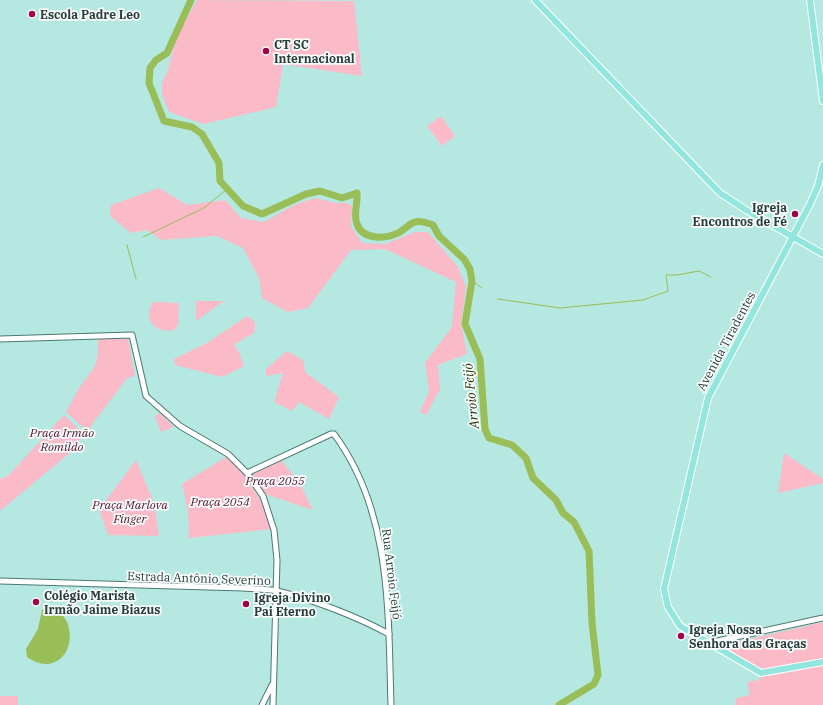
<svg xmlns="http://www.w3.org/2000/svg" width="823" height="705" viewBox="0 0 823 705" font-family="'IBM Plex Serif',serif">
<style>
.green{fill:#fabac7}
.water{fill:#99bd57}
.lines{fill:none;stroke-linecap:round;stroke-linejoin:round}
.stream{stroke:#99bd57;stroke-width:1}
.river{stroke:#99bd57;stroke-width:7}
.minor-casing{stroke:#4a7973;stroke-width:7}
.major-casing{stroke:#fff;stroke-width:8}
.minor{stroke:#fff;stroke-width:5}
.major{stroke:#92e6dd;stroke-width:6}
.poi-dot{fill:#9f0347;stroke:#f9fefd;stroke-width:1.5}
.labels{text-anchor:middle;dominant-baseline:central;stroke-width:3.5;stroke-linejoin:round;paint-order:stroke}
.poi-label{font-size:12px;font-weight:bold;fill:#283c39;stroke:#f9fefd;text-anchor:start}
.street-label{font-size:12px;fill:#283c39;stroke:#f9fefd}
.park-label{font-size:12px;font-style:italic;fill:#541027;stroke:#f9fefd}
.water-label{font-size:13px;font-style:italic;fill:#243207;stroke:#f9fefd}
</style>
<rect width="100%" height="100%" fill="#b5e8e1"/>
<g class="green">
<path d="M 197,0 L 354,1 L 362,76 L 283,64 L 276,107 L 204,124 L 169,112 L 162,94 L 162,83 L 168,70 L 176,38 Z"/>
<path d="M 441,116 L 455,136 L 442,146 L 427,126 Z"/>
<path d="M 159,188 L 187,205 L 225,200 L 241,218 L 264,222 L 294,205 L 315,198 L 336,203 L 347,203 L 352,206 L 351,226 L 362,243 L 385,244 L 415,232 L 428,232 L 458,267 L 466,287 L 461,323 L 467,354 L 438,365 L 440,389 L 426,415 L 420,412 L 429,391 L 425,363 L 452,327 L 456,282 L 385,249 L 351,250 L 308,308 L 288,312 L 262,298 L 259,278 L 243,248 L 217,236 L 161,240 L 147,230 L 131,233 L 110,216 L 111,205 Z"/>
<path d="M 196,301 L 224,301 L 196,321 Z"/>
<path d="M 153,302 L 179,303 L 178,325 L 174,330 C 155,334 142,319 153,302 Z"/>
<path d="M 247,316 L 255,322 L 255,332 L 234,345 L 239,352 L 244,366 L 222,377 L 175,365 L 174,359 L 207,343 Z"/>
<path d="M 128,338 L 135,376 L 127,378 L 87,431 L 66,412 C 70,405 74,397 78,390 C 93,367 99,370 98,339 Z"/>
<path d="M 287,351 L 303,360 L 305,372 L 339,397 L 329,419 L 299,402 L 292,411 L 274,402 L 283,373 L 266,376 L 266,369 Z"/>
<path d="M 159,413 L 161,414 L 174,427 L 161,432 L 155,416 Z"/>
<path d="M 64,415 L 84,434 L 72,451 L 0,511 L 0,479 L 8,476 Z"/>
<path d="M 784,453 L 823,479 L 823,483 L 778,493 Z"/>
<path d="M 226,457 L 244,474 L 260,499 L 272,529 L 189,538 L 188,511 L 182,484 Z"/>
<path d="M 280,459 L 299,482 L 313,510 L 265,494 L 250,473 Z"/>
<path d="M 136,460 L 154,503 L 159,536 L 108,535 L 99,510 Z"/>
<path d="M 823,622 L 823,705 L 735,705 L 736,698 L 750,695 L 747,682 L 759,680 L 761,670 L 720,646 Z"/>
<rect x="0" y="696" width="18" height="9"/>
</g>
<path class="water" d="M 46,608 L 57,609 C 60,613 65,617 67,622 C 78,650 55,677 27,657 L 26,649 L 38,629 L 42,610 Z"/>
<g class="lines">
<g class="stream">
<path d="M 143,237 L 204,208 L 227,189"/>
<path d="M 127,245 L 136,279"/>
<path d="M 472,281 L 482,288"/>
<path d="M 498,299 L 560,308 L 643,300 L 668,291 L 666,275 L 677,275 L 699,271 L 711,277"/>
</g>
<path class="river" d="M 191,0 L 167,53 L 156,60 L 150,68 L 149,83 L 164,121 L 192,127 L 202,134 L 219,163 L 220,181 L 243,206 L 262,214 L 306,194 L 320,191 L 342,198 L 357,193 C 358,203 353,215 357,224 C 363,241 387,239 400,232 C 405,229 410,223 415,222 C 422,220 427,223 433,225 L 439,236 L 464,259 L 470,269 L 472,281 L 465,324 L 480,359 L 485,429 L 489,438 L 512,445 L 526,458 L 533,478 L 556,500 L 563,513 L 574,522 L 589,551 L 592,623 L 598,675 L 594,684 L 559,705"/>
<g class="minor-casing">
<g id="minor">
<path d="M 0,339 L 132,335 L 146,396 L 180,426 L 228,454 L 247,473 L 263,496 L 274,530 L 277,560 L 273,705"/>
<path d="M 247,473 L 331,434 L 334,434 C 392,512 388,612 391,705"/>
<path d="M 0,581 L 243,588 C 254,589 266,589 277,591 C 312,599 358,617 389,634"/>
<path d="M 708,643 L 823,618"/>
<path d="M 262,705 L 272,685"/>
</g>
</g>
<g class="major-casing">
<g id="major">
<path d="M 535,0 L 720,193 L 746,210 L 823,254"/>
<path d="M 810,0 L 823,101"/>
<path d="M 823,165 L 818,186 L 809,206 L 708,398 L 664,589 L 668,607 L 680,626 L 761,673 L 823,662"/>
</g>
</g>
<use href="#minor" class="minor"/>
<use href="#major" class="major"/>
</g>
<g class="poi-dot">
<circle cx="32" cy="14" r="4"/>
<circle cx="266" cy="51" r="4"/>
<circle cx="795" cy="214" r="4"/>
<circle cx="36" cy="602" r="4"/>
<circle cx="246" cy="604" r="4"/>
<circle cx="681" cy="636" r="4"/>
</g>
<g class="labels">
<g class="poi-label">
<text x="40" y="14">Escola Padre Leo</text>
<text x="274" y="44">CT SC<tspan x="274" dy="14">Internacional</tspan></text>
<text x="787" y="207" text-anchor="end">Igreja<tspan x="787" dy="14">Encontros de Fé</tspan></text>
<text x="44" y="595">Colégio Marista<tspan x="44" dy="14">Irmão Jaime Biazus</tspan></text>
<text x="254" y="597">Igreja Divino<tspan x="254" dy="14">Pai Eterno</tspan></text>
<text x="689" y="629">Igreja Nossa<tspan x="689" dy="14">Senhora das Graças</tspan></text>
</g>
<g class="street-label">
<text transform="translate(726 341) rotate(-62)">Avenida Tiradentes</text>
<text transform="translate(392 574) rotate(83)">Rua Arroio Feijó</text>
<text transform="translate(199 578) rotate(2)">Estrada Antônio Severino</text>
</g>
<g class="park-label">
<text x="62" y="432">Praça Irmão<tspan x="62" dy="14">Romildo</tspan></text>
<text x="275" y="480">Praça 2055</text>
<text x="220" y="501">Praça 2054</text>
<text x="130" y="504">Praça Marlova<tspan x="130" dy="14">Finger</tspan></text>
</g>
<g class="water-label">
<text transform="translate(471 396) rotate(-96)">Arroio Feijó</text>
</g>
</g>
</svg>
